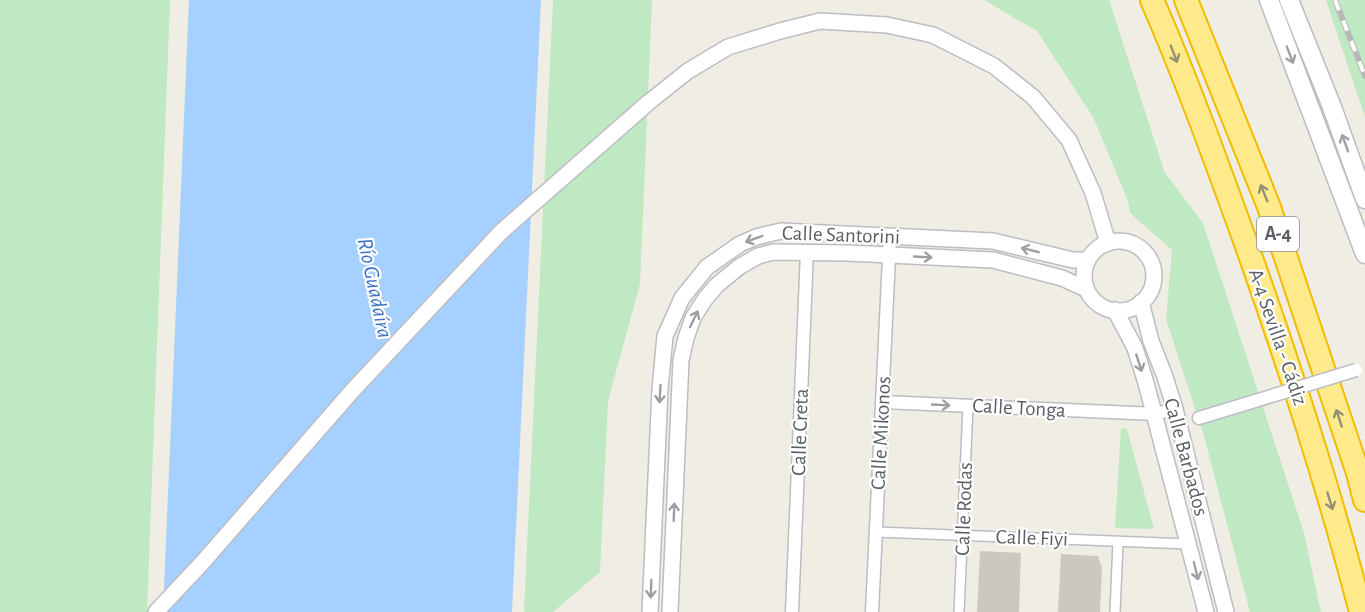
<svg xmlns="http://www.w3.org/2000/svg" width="1365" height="612" viewBox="0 0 1365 612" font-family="'Alegreya Sans',sans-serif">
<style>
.green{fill:#bee9c2}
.water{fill:#a5d0ff}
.building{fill:#cbc8c1}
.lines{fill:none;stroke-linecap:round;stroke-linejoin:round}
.pedestrian-casing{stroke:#bcbdc4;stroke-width:12}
.minor-casing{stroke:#bcbdc4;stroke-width:15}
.tertiary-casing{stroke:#bcbdc4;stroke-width:18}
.secondary-casing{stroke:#b9bcc3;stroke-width:21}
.motorway-casing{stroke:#f4bc00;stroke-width:26}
.pedestrian{stroke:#fff;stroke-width:9}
.minor{stroke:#fff;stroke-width:12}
.tertiary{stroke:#fff;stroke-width:15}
.secondary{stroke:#fff;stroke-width:18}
.motorway{stroke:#ffeb8c;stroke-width:22}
.rail-casing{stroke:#b7b8b9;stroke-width:6}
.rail{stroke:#fff;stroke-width:4;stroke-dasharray:11;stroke-linecap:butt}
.minor-bridge-casing{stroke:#bcbdc4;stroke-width:15;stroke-linecap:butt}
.minor-bridge{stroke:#fff;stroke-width:12}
.oneway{stroke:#959073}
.oneway2{stroke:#9d9fa3}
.labels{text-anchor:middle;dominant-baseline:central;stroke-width:4.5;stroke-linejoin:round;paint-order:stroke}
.shield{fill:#fff;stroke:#8d8f94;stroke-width:1.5}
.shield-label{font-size:20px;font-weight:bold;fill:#5c5f66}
.street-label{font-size:21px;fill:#5c5f66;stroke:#fff}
.water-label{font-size:22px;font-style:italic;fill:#3b72c4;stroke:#fff}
</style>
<rect width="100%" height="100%" fill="#f0eee4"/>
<g class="green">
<path d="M 0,0 L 170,0 L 147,612 L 0,612 Z"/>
<path d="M 553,0 L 652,0 L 640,284 L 608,401 L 600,572 L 553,612 L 525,612 L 524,610 Z"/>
<path d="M 984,0 L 1109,0 L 1165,173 L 1203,223 L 1304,533 L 1321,612 L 1250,612 L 1204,436 L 1166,319 L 1172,250 L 1130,213 L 1128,201 L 1093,117 L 1037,31 Z"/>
<path d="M 1326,0 L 1365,0 L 1365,117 Z"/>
<path d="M 1121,428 L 1127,429 L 1154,529 L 1115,528 Z"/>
</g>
<path class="water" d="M 189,0 L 541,0 L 512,612 L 163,612 Z"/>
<g class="building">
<path d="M 980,551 L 1021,553 L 1019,612 L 977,612 Z"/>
<path d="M 1061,554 L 1098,556 L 1102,568 L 1100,612 L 1058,612 Z"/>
</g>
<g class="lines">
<g class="pedestrian-casing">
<g id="pedestrian">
<path d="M 876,532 L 1189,544"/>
<path d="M 959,612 L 968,406"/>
<path d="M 1115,612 L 1118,542"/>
</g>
</g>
<g class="minor-casing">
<g id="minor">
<path d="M 883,402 L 1155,414 L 1175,409"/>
<path d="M 1199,418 L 1255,401"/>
<path d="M 792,612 L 807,251"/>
<path d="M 872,612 L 890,236"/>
</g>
</g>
<g class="tertiary-casing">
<g id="tertiary">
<circle cx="1119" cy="276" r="35"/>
<path d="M 1141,302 L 1151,341 L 1165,377 L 1175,409 L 1226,612"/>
<path d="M 1115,310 L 1135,348 L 1146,383 L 1206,612"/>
<path d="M 156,612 L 202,563 L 353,390 L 501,232 L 649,102 L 688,71 L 728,47 L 780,31 L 820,21 L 887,25 L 933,35 L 994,66 L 1033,97 L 1069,140 L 1093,193 L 1108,243"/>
<path d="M 650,612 L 660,389 L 665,336 L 682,298 L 707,267 L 740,244 L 756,237 L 781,231 L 993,241 L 1073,260 L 1088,260"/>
<path d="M 670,612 L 681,360 L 686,338 L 693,318 L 705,299 L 717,285 L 739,267 L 758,256 L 773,252 L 848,253 L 993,260 L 1062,278 L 1086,289"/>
</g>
</g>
<g class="secondary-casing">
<g id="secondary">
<path d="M 1269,0 L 1365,254"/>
<path d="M 1289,0 L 1332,107 L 1365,199"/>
</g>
</g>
<g class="motorway-casing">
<g id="motorway">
<path d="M 1152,0 C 1186,78 1215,158 1244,238 C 1288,361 1328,485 1361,612"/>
<path d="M 1186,0 L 1269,207 L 1358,473 L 1365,500"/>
</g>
</g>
<use href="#pedestrian" class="pedestrian"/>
<use href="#minor" class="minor"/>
<use href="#tertiary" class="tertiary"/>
<use href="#secondary" class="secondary"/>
<use href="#motorway" class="motorway"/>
<g class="rail-casing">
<path id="rail" d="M 1335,0 L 1365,76"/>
</g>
<use href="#rail" class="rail"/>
<g class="minor-bridge-casing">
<path id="minor-bridge" d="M 1255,401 L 1356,370"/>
</g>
<use href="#minor-bridge" class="minor-bridge"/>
</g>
<defs><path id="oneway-shaft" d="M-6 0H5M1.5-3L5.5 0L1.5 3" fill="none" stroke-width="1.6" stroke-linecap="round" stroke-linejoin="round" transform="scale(1.5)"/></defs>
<g class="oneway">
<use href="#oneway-shaft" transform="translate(1174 54) rotate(69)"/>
<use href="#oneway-shaft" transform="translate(1264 193) rotate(-112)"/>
<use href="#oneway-shaft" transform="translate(1339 418) rotate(-108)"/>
<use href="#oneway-shaft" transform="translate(1330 501) rotate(73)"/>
</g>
<g class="oneway2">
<use href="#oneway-shaft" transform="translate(1290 55) rotate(69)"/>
<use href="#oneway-shaft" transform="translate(1345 143) rotate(-110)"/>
<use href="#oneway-shaft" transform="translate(754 239) rotate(160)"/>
<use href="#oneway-shaft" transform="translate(1030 250) rotate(-166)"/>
<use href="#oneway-shaft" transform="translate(923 257) rotate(3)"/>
<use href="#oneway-shaft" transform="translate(694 319) rotate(-64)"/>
<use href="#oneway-shaft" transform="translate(1139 363) rotate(72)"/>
<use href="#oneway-shaft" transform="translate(660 394) rotate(93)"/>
<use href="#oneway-shaft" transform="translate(941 405) rotate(3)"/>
<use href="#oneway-shaft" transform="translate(674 512) rotate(-88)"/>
<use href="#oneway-shaft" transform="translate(1196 571) rotate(76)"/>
<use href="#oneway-shaft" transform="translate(651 589) rotate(92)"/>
</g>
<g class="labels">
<rect class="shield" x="1257" y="217" width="42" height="34" rx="4.5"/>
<g class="shield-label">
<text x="1278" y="234">A-4</text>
</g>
<g class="street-label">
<text transform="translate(841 235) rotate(2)">Calle Santorini</text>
<text transform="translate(1278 337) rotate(71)">A-4 Sevilla - Cádiz</text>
<text transform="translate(1019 408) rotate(3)">Calle Tonga</text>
<text transform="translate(800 432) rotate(-88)">Calle Creta</text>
<text transform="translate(881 433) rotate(-87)">Calle Mikonos</text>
<text transform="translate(1186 457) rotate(75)">Calle Barbados</text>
<text transform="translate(964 509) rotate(-88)">Calle Rodas</text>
<text transform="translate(1032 538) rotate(2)">Calle Fiyi</text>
</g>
<g class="water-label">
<text transform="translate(375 288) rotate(78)">Río Guadaíra</text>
</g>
</g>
</svg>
